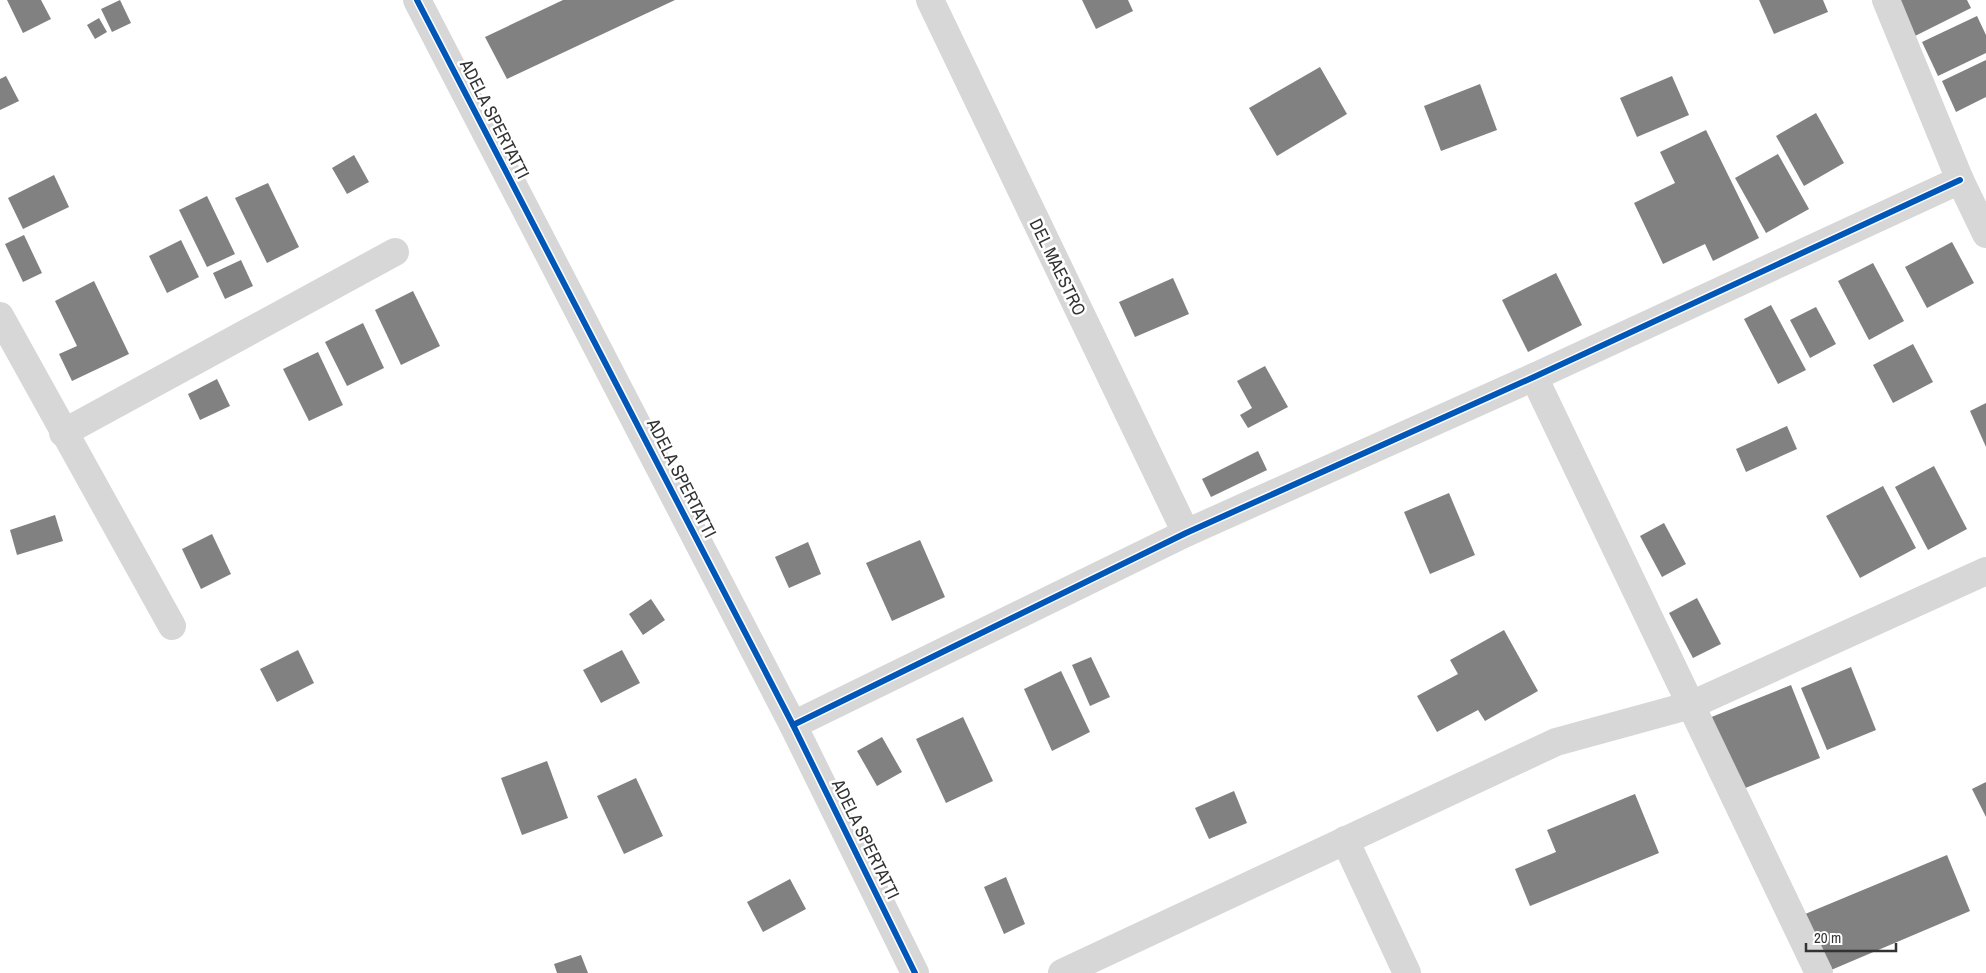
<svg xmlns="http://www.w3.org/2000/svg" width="1986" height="973" viewBox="0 0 1986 973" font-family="'Archivo Narrow',sans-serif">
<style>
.building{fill:#818181}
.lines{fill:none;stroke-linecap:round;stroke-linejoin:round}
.minor{stroke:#d7d7d7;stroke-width:28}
.cycleway-casing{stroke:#fff;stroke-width:9}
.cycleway{stroke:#0057b8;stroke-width:6}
.labels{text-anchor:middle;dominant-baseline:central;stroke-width:5;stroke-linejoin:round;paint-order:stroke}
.street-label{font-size:18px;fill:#333;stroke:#fff}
</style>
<rect width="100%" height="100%" fill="#fff"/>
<g class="building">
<path d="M 7,0 L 41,0 L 51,19 L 23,33 Z"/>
<path d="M 120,0 L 131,23 L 112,32 L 101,9 Z"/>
<path d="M 563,0 L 675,0 L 507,79 L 485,37 Z"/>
<path d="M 1082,0 L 1128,0 L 1133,11 L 1096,29 Z"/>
<path d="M 1759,0 L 1823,0 L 1828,12 L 1774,34 Z"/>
<path d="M 1897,0 L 1967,0 L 1971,8 L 1915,36 Z"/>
<path d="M 1977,16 L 1986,35 L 1986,53 L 1938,76 L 1922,42 Z"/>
<path d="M 99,18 L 107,32 L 95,39 L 87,25 Z"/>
<path d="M 1986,60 L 1986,97 L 1956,112 L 1942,81 Z"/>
<path d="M 1320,67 L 1347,114 L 1277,156 L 1249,108 Z"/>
<path d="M 6,76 L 19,101 L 0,110 L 0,79 Z"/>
<path d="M 1672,76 L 1689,115 L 1637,137 L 1620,98 Z"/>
<path d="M 1480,84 L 1497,130 L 1441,151 L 1424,106 Z"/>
<path d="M 1816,113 L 1844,163 L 1804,186 L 1776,136 Z"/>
<path d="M 1706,130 L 1759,238 L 1713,261 L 1705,244 L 1663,264 L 1634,203 L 1675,183 L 1660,152 Z"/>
<path d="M 1778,154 L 1809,209 L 1766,233 L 1735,178 Z"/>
<path d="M 354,155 L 369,182 L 347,194 L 332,168 Z"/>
<path d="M 54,175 L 69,207 L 23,229 L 8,198 Z"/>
<path d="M 268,183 L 299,247 L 267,263 L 235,198 Z"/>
<path d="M 207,196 L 235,254 L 207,267 L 179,210 Z"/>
<path d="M 24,235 L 42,273 L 23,282 L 5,244 Z"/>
<path d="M 181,240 L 199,277 L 167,293 L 149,256 Z"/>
<path d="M 1952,242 L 1974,283 L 1927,308 L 1905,267 Z"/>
<path d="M 241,260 L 253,286 L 225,299 L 213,273 Z"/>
<path d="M 1873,263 L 1904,321 L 1869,340 L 1838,281 Z"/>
<path d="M 1556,273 L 1582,325 L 1528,352 L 1502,300 Z"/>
<path d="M 1173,278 L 1189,314 L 1135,337 L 1119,302 Z"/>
<path d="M 94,281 L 129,354 L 72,381 L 59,354 L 77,346 L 55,301 Z"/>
<path d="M 413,291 L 440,346 L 401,365 L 375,310 Z"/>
<path d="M 1771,305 L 1806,370 L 1778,384 L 1744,319 Z"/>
<path d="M 1816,307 L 1836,344 L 1810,358 L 1790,320 Z"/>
<path d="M 363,323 L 384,368 L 347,386 L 325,342 Z"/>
<path d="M 1913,344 L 1933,382 L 1893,403 L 1873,365 Z"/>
<path d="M 318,352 L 343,405 L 309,421 L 283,369 Z"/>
<path d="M 1265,366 L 1288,407 L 1248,428 L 1240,415 L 1252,408 L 1237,381 Z"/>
<path d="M 217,379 L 230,406 L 200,420 L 188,394 Z"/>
<path d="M 1986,403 L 1986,447 L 1970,411 Z"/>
<path d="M 1787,426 L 1797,449 L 1746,472 L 1736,449 Z"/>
<path d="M 1258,451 L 1267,470 L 1211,497 L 1202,479 Z"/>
<path d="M 1934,466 L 1967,529 L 1928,550 L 1895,487 Z"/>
<path d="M 1883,486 L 1916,548 L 1860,578 L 1826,516 Z"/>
<path d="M 1449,493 L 1475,555 L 1430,574 L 1404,512 Z"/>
<path d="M 55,515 L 63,541 L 17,555 L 10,530 Z"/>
<path d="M 1664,523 L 1686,564 L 1662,577 L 1640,536 Z"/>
<path d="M 212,534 L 231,574 L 201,589 L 182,549 Z"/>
<path d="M 920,540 L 945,597 L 892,621 L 866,563 Z"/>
<path d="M 808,542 L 821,574 L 789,588 L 775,557 Z"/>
<path d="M 1697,598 L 1721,644 L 1693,658 L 1669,613 Z"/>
<path d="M 651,599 L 665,620 L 643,635 L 629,614 Z"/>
<path d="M 1504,630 L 1538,691 L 1485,721 L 1478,710 L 1437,732 L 1417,696 L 1458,674 L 1450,660 Z"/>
<path d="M 298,650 L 314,683 L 277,702 L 260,669 Z"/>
<path d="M 622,650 L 640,683 L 601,703 L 583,670 Z"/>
<path d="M 1091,657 L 1110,697 L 1090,706 L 1072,665 Z"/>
<path d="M 1851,667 L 1876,730 L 1827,750 L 1801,688 Z"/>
<path d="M 1061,671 L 1090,732 L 1052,751 L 1024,689 Z"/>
<path d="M 1791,685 L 1820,758 L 1738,791 L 1709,718 Z"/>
<path d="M 963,717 L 993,781 L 946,803 L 916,739 Z"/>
<path d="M 882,737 L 902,772 L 877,786 L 857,751 Z"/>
<path d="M 547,761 L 568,818 L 522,835 L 501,778 Z"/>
<path d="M 636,778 L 663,836 L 624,854 L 597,796 Z"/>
<path d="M 1986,782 L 1986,817 L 1972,789 Z"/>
<path d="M 1234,791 L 1247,823 L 1209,839 L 1195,808 Z"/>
<path d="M 1635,794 L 1659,853 L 1530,906 L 1515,869 L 1556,852 L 1547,830 Z"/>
<path d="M 1947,855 L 1970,911 L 1824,973 L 1798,917 Z"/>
<path d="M 1006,877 L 1025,924 L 1004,934 L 984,887 Z"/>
<path d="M 790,879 L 806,909 L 763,932 L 747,902 Z"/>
<path d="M 581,955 L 588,973 L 557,973 L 554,964 Z"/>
</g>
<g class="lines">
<g class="minor">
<path d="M 417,0 L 793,725 L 915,973"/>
<path d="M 930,0 L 1186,533"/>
<path d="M 1886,0 L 1960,180 L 1986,234"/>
<path d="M 0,316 L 172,626"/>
<path d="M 1534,377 L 1819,973"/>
<path d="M 63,433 L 395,252"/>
<path d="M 793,725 L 1186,533 L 1534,377 L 1960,180"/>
<path d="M 1345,840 L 1407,973"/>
<path d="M 1062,973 L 1556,742 L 1691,705 L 1986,571"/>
</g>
<g class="cycleway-casing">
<g id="cycleway">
<path d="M 417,0 L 793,725 L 915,973"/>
<path d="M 793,725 L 1186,533 L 1534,377 L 1960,180"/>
</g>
</g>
<use href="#cycleway" class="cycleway"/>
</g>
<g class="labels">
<g class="street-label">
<text transform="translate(495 119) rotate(63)">ADELA SPERTATTI</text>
<text transform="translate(1058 267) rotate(64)">DEL MAESTRO</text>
<text transform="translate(682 478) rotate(63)">ADELA SPERTATTI</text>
<text transform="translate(866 839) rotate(64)">ADELA SPERTATTI</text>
</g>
</g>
<path d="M1806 943v8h90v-8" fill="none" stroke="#333333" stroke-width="2.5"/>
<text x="1814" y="943" font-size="15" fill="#333333" stroke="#ffffff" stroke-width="4" paint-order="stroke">20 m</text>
</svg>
